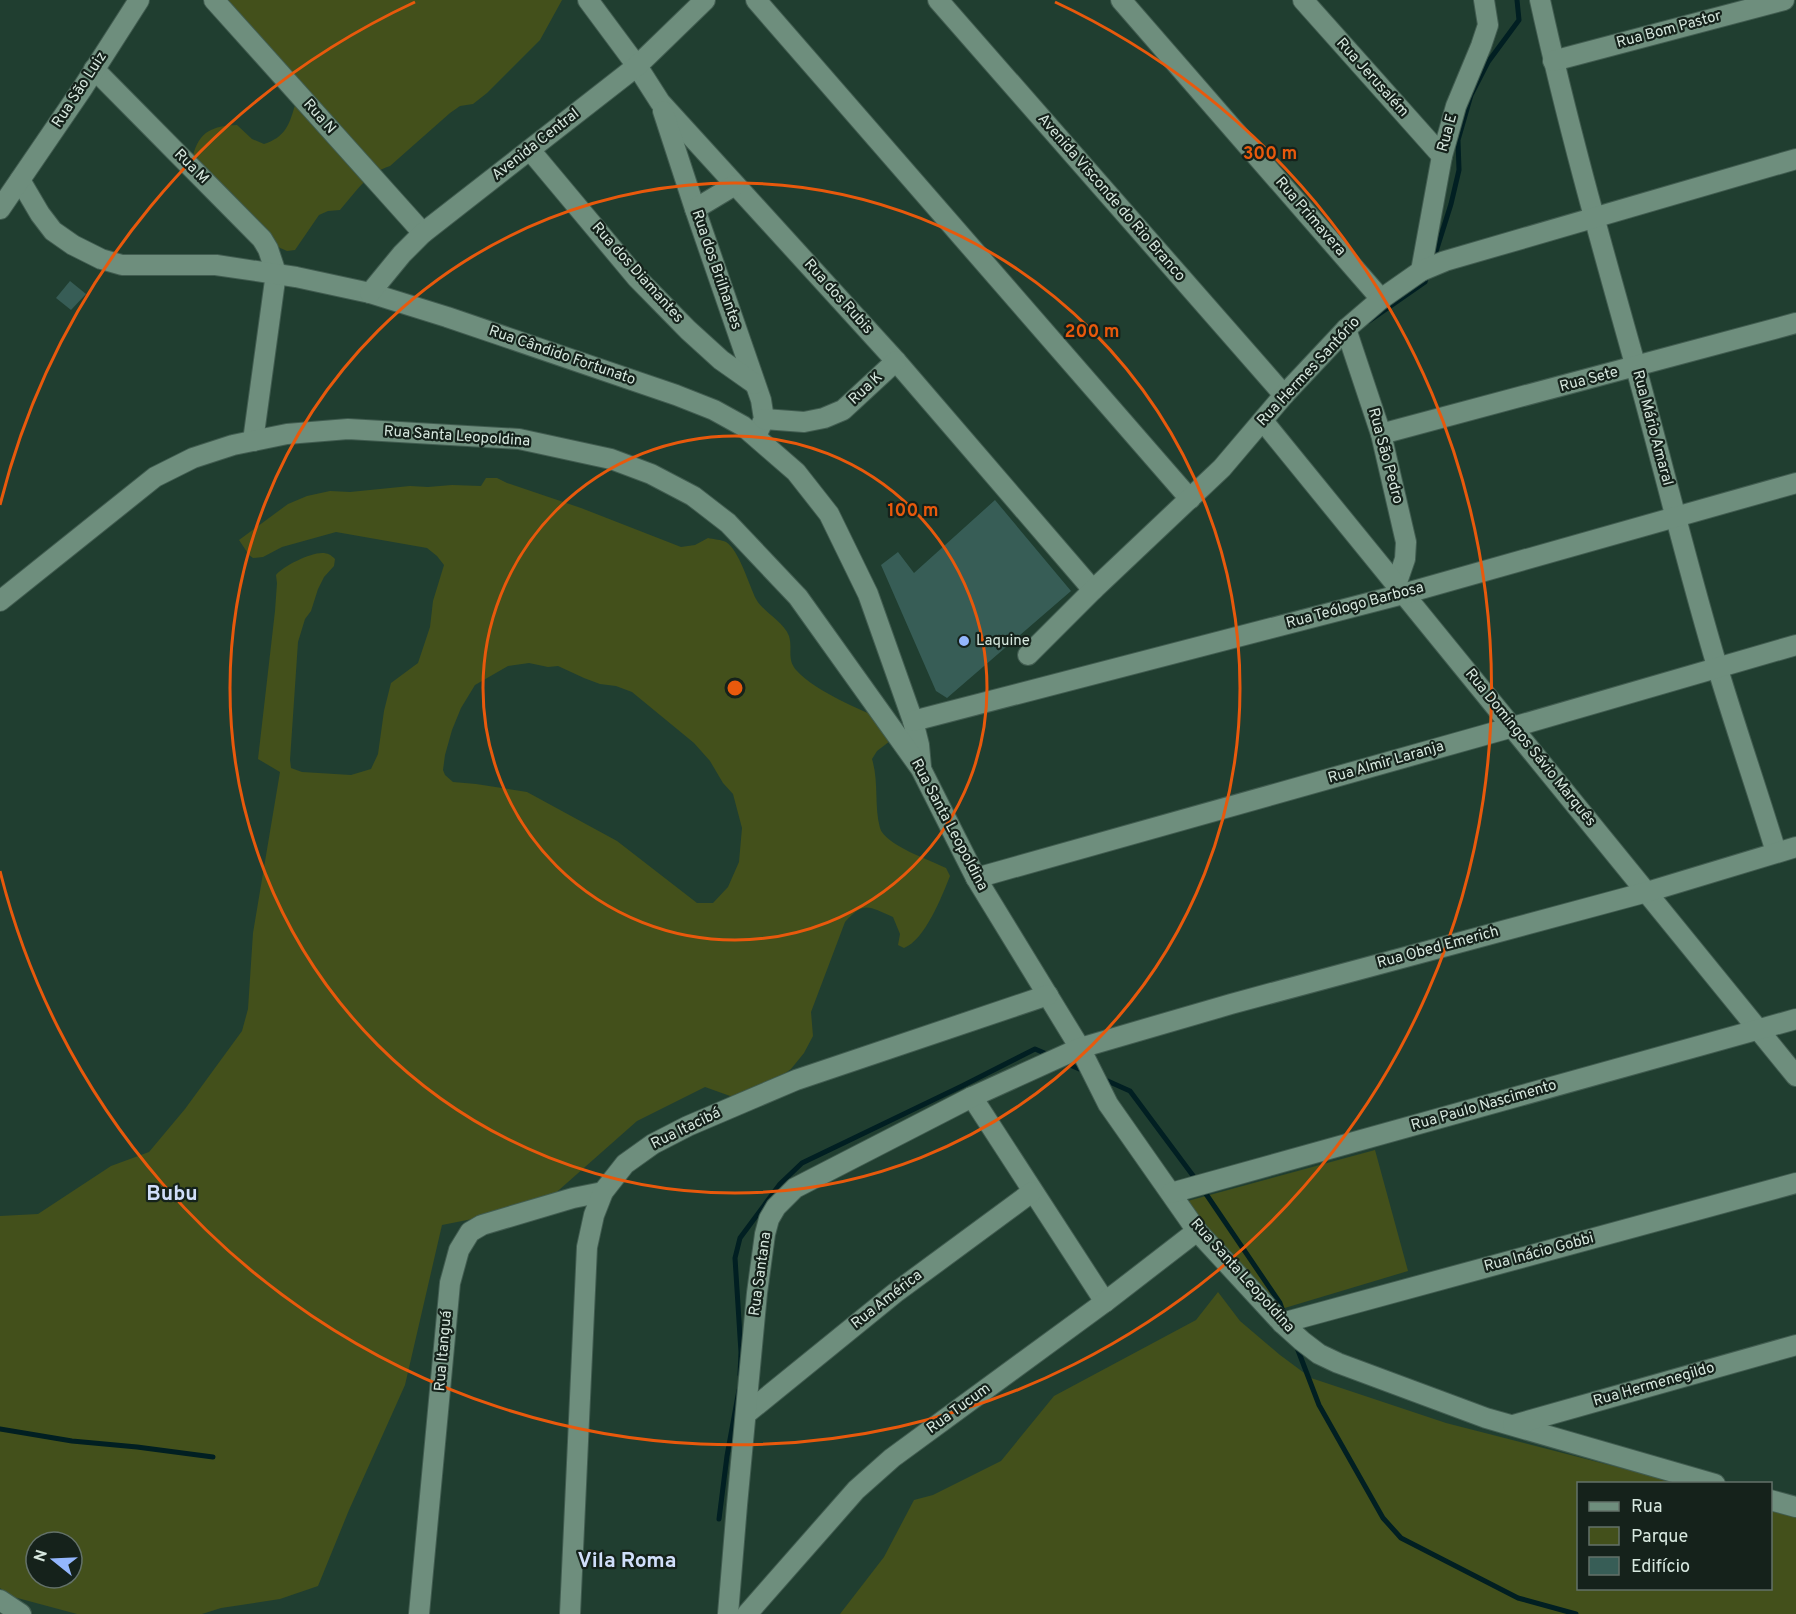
<svg xmlns="http://www.w3.org/2000/svg" width="1796" height="1614" viewBox="0 0 1796 1614" font-family="Overpass,sans-serif">
<style>
.green{fill:#43501b;fill-rule:evenodd}
.lines{fill:none;stroke-linecap:round;stroke-linejoin:round}
.stream{stroke:#011f22;stroke-width:5}
.building{fill:#375d56}
.minor-casing{stroke:#415c50;stroke-width:22}
.minor{stroke:#6e8e7d;stroke-width:20}
.ring{fill:none;stroke:#e8590c;stroke-width:3}
.poi-dot{fill:#94b7fd;stroke:#15221b;stroke-width:2}
.labels{text-anchor:middle;dominant-baseline:central;stroke-width:4.5;stroke-linejoin:round;paint-order:stroke}
.street-label{font-size:15px;fill:#d7e8df;stroke:#15221b}
.poi-label{font-size:15px;fill:#d7e8df;stroke:#15221b;text-anchor:start}
.district-label{font-size:21px;font-weight:bold;fill:#d0def9;stroke:#15221b}
.centre{fill:#e8590c;stroke:#15221b;stroke-width:3}
.ring-label{font-size:18px;text-anchor:middle;font-weight:bold;fill:#e8590c;stroke:#15221b;stroke-width:4.5;stroke-linejoin:round;paint-order:stroke}
</style>
<rect width="100%" height="100%" fill="#203e30"/>
<g class="green">
<path d="M 224,0 L 562,0 L 540,40 L 487,93 L 473,104 L 460,106 L 450,113 L 390,166 C 367,173 355,193 340,210 L 328,211 L 319,215 L 295,250 L 287,251 L 269,243 L 232,193 L 210,178 L 193,156 C 199,131 213,126 237,125 L 252,139 L 264,144 C 285,137 289,126 295,105 Z"/>
<path d="M 486,478 L 497,478 L 507,483 L 581,508 L 681,547 L 695,545 L 708,538 C 713,539 722,540 726,542 C 739,550 749,585 756,599 C 764,613 783,621 789,636 C 793,649 786,659 797,671 C 817,692 858,709 885,720 L 894,738 L 877,751 L 872,759 C 879,782 874,806 880,828 C 885,845 930,860 946,868 L 950,876 C 942,896 925,940 904,948 L 898,945 L 900,934 L 893,917 C 869,907 865,900 845,922 L 811,1012 L 813,1036 L 804,1053 L 791,1069 L 777,1079 L 733,1097 L 705,1087 L 637,1121 L 542,1205 L 442,1225 L 405,1385 L 349,1510 L 318,1586 L 280,1599 L 221,1608 L 202,1614 L 77,1614 L 10,1596 L 0,1588 L 0,1216 L 38,1214 L 111,1166 L 149,1152 L 185,1109 L 242,1031 L 248,1009 L 253,933 L 280,772 L 258,759 L 275,611 L 277,583 L 276,575 C 283,566 310,553 322,553 C 328,553 331,555 335,559 L 334,566 L 324,577 L 318,589 L 311,611 L 305,619 L 298,642 L 290,760 L 291,768 L 302,772 L 351,775 L 371,769 L 378,754 L 384,711 L 391,683 L 418,663 L 430,627 L 433,601 L 444,565 L 437,556 L 427,548 L 336,532 L 282,547 L 263,557 L 253,558 L 249,555 L 239,540 L 288,504 L 307,496 L 330,491 L 350,492 L 410,486 L 428,487 L 452,485 L 481,486 ZM 529,663 L 548,667 L 558,666 L 584,678 L 600,684 L 616,686 L 632,692 L 694,743 L 710,761 L 723,783 L 733,794 L 742,828 L 739,862 L 728,887 L 713,903 L 697,903 L 617,841 L 527,792 L 476,784 L 453,782 L 445,775 L 443,770 L 445,755 L 452,730 L 461,708 L 475,685 L 508,666 ZM 36,1542 L 72,1542 L 72,1578 L 36,1578 Z"/>
<path d="M 1375,1150 L 1408,1271 L 1278,1310 L 1184,1202 Z"/>
<path d="M 1218,1292 L 1240,1321 L 1280,1355 L 1311,1378 L 1446,1423 L 1679,1483 L 1578,1484 L 1578,1588 L 1770,1588 L 1771,1507 L 1796,1514 L 1796,1614 L 840,1614 L 884,1557 L 914,1500 L 933,1495 L 1001,1461 L 1054,1396 L 1196,1320 Z"/>
</g>
<g class="lines">
<g class="stream">
<path d="M 1433,261 L 1451,204 L 1459,170 L 1458,140 L 1471,95 L 1488,62 L 1519,20 L 1517,0"/>
<path d="M 1369,321 L 1425,282 L 1427,275"/>
<path d="M 1063,1062 L 1084,1071"/>
<path d="M 1101,1078 L 1130,1091 L 1197,1181"/>
<path d="M 1202,1188 L 1280,1303 L 1284,1314"/>
<path d="M 1296,1345 L 1319,1405 L 1383,1518 L 1401,1538 L 1518,1598 L 1576,1614"/>
<path d="M 740,1375 L 741,1352 L 735,1258 L 740,1238 L 780,1184 L 802,1163 L 962,1086 L 1035,1049 L 1049,1055"/>
<path d="M 0,1429 L 72,1441 L 137,1447 L 213,1457"/>
<path d="M 719,1519 L 727,1456 L 739,1390"/>
</g>
</g>
<g class="building">
<path d="M 70,281 L 86,294 L 71,310 L 56,298 Z"/>
<path d="M 995,500 L 1071,591 L 947,698 L 936,691 L 881,565 L 898,552 L 914,573 Z"/>
</g>
<g class="lines">
<g class="minor-casing">
<g id="minor">
<path d="M 214,0 L 423,233"/>
<path d="M 588,0 L 637,66 L 660,102 L 896,361 L 1093,590"/>
<path d="M 756,0 L 1190,499"/>
<path d="M 938,0 L 1284,395"/>
<path d="M 1121,0 L 1381,299"/>
<path d="M 1303,0 L 1442,156"/>
<path d="M 1540,0 C 1567,123 1601,243 1635,364 C 1663,465 1687,566 1717,666 C 1736,729 1757,790 1776,852"/>
<path d="M 1553,61 L 1784,0"/>
<path d="M 94,69 L 262,239 L 268,249 L 276,273 L 253,441"/>
<path d="M 663,111 L 695,209 L 761,400 L 764,419 L 756,436"/>
<path d="M 530,150 L 637,278 L 688,330 L 721,360 L 755,384"/>
<path d="M 20,180 L 40,214 L 53,231 L 73,245 L 101,259 L 122,265 L 216,265 L 296,277 L 370,293 L 447,317 L 676,395 L 714,410 L 743,426 L 796,472 L 829,514 L 868,594 L 913,721 L 919,745 L 921,767"/>
<path d="M 0,209 L 82,89 L 139,0"/>
<path d="M 695,209 L 735,185"/>
<path d="M 1421,271 L 1442,156 L 1456,106 L 1481,46 L 1488,25 L 1484,0"/>
<path d="M 370,293 L 402,254 L 423,233 L 637,66 L 705,0"/>
<path d="M 1346,329 L 1381,434 L 1406,542 L 1405,559 L 1396,585"/>
<path d="M 764,419 L 804,422 L 824,418 L 843,410 L 896,361"/>
<path d="M 1263,421 L 1796,1076"/>
<path d="M 1381,434 L 1796,323"/>
<path d="M 0,601 L 155,477 L 193,458 L 233,445 L 287,434 L 348,429 L 519,439 L 611,459 L 651,474 L 693,496 L 728,523 L 798,597 L 921,769 L 976,878 L 1080,1048 L 1108,1104 L 1197,1231 L 1282,1323 L 1302,1341 L 1319,1354 L 1338,1363 L 1486,1418 L 1715,1484"/>
<path d="M 1028,655 L 1093,590 L 1222,468 L 1284,395 L 1346,329 L 1381,299 L 1421,271 L 1445,261 L 1796,159"/>
<path d="M 913,721 L 1403,594 L 1796,483"/>
<path d="M 976,878 L 1513,727 L 1796,645"/>
<path d="M 972,1097 L 1105,1302"/>
<path d="M 1171,1193 L 1796,1019"/>
<path d="M 1282,1323 L 1796,1183"/>
<path d="M 746,1414 L 895,1293 L 1032,1192"/>
<path d="M 1513,1425 L 1796,1345"/>
<path d="M 1770,1500 L 1796,1507"/>
<path d="M 0,1600 L 21,1614"/>
<path d="M 419,1614 L 450,1283 L 459,1250 L 470,1232 L 482,1225 L 573,1198 L 603,1192"/>
<path d="M 570,1614 L 587,1247 L 594,1215 L 603,1192 L 625,1164 L 653,1144 L 688,1126 L 796,1080 L 1048,995"/>
<path d="M 728,1614 L 737,1505 L 757,1293 L 765,1234 L 769,1219 L 776,1207 L 795,1188 L 972,1097 L 1080,1048 L 1231,1004 L 1647,892 L 1796,847"/>
<path d="M 747,1614 L 856,1490 L 892,1458 L 1105,1302 L 1197,1231"/>
</g>
</g>
<use href="#minor" class="minor"/>
</g>
<g class="ring">
<circle cx="735" cy="688" r="252"/>
<circle cx="735" cy="688" r="505"/>
<path d="M0 505A757 757 0 0 1 415 2M1055 2A757 757 0 1 1 0 871"/>
</g>
<circle class="poi-dot" cx="964" cy="641" r="6"/>
<g class="labels">
<g class="street-label">
<text transform="translate(1669 30) rotate(-15)">Rua Bom Pastor</text>
<text transform="translate(1372 78) rotate(48)">Rua Jerusalém</text>
<text transform="translate(80 90) rotate(-57)">Rua São Luiz</text>
<text transform="translate(319 117) rotate(48)">Rua N</text>
<text transform="translate(1448 133) rotate(-75)">Rua E</text>
<text transform="translate(536 145) rotate(-38)">Avenida Central</text>
<text transform="translate(191 167) rotate(45)">Rua M</text>
<text transform="translate(1111 198) rotate(49)">Avenida Visconde do Rio Branco</text>
<text transform="translate(1310 217) rotate(49)">Rua Primavera</text>
<text transform="translate(716 270) rotate(71)">Rua dos Brilhantes</text>
<text transform="translate(637 273) rotate(48)">Rua dos Diamantes</text>
<text transform="translate(838 297) rotate(48)">Rua dos Rubis</text>
<text transform="translate(562 356) rotate(19)">Rua Cândido Fortunato</text>
<text transform="translate(1309 372) rotate(-47)">Rua Hermes Santório</text>
<text transform="translate(1589 380) rotate(-15)">Rua Sete</text>
<text transform="translate(866 389) rotate(-43)">Rua K</text>
<text transform="translate(1652 428) rotate(75)">Rua Mário Amaral</text>
<text transform="translate(457 437) rotate(4)">Rua Santa Leopoldina</text>
<text transform="translate(1385 456) rotate(75)">Rua São Pedro</text>
<text transform="translate(1355 606) rotate(-15)">Rua Teólogo Barbosa</text>
<text transform="translate(1530 748) rotate(51)">Rua Domingos Sávio Marquês</text>
<text transform="translate(1386 763) rotate(-16)">Rua Almir Laranja</text>
<text transform="translate(949 825) rotate(62)">Rua Santa Leopoldina</text>
<text transform="translate(1438 948) rotate(-15)">Rua Obed Emerich</text>
<text transform="translate(1484 1106) rotate(-16)">Rua Paulo Nascimento</text>
<text transform="translate(686 1129) rotate(-26)">Rua Itacibá</text>
<text transform="translate(1539 1253) rotate(-15)">Rua Inácio Gobbi</text>
<text transform="translate(761 1274) rotate(-82)">Rua Santana</text>
<text transform="translate(1242 1276) rotate(48)">Rua Santa Leopoldina</text>
<text transform="translate(887 1300) rotate(-38)">Rua América</text>
<text transform="translate(444 1351) rotate(-85)">Rua Itanguá</text>
<text transform="translate(1654 1385) rotate(-16)">Rua Hermenegildo</text>
<text transform="translate(959 1409) rotate(-36)">Rua Tucum</text>
</g>
<g class="poi-label">
<text x="976" y="641">Laquine</text>
</g>
<g class="district-label">
<text x="172" y="1194">Bubu</text>
<text x="627" y="1561">Vila Roma</text>
</g>
</g>
<circle cx="735" cy="688" r="9" class="centre"/>
<g class="ring-label">
<text x="1270" y="159">300 m</text>
<text x="1092" y="337">200 m</text>
<text x="913" y="516">100 m</text>
</g>
<rect x="1577" y="1482" width="195" height="108" fill="#15221b" stroke="#637169" stroke-width="1.5"/>
<rect x="1589" y="1502" width="30" height="9" fill="#6e8e7d" stroke="#637169" stroke-width="1.5"/>
<text x="1631" y="1512" font-size="18" fill="#d7e8df">Rua</text>
<rect x="1589" y="1527" width="30" height="18" fill="#43501b" stroke="#637169" stroke-width="1.5"/>
<text x="1631" y="1542" font-size="18" fill="#d7e8df">Parque</text>
<rect x="1589" y="1557" width="30" height="18" fill="#375d56" stroke="#637169" stroke-width="1.5"/>
<text x="1631" y="1572" font-size="18" fill="#d7e8df">Edifício</text>
<g transform="translate(54 1560) rotate(288)"><circle r="28" fill="#15221b" stroke="#637169" stroke-width="1.5"/>
<path d="M0-4.5L10 22L0 15L-10 22Z" fill="#94b7fd"/>
<text y="-9" font-size="16" font-weight="bold" text-anchor="middle" fill="#d7e8df">N</text>
</g>
</svg>
